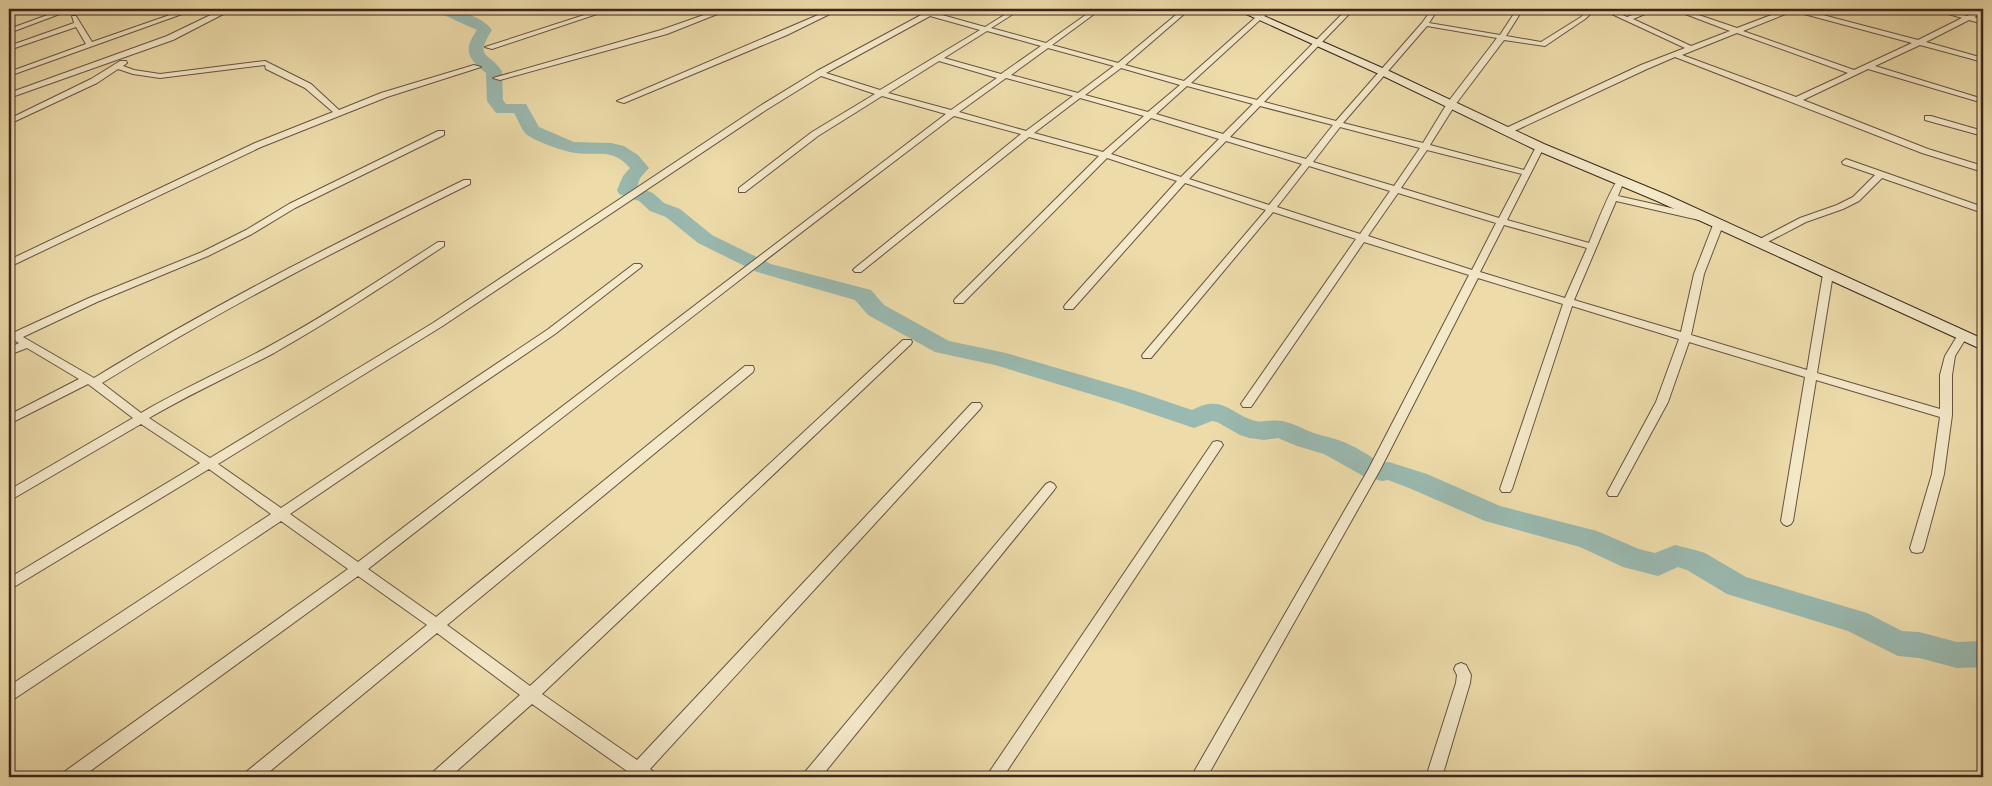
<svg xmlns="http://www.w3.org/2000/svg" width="1992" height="786" viewBox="0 0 1992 786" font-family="'IM FELL DW Pica',serif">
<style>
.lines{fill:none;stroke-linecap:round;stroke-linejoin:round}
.river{fill:#9ab9b0;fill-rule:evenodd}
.street-casing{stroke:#675340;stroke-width:2}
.secondary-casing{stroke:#3a261d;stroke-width:2}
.street{fill:#f3e8c8;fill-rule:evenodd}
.secondary{fill:#f3e8c8;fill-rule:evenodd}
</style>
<rect width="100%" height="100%" fill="#eddbaa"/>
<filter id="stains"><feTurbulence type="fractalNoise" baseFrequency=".004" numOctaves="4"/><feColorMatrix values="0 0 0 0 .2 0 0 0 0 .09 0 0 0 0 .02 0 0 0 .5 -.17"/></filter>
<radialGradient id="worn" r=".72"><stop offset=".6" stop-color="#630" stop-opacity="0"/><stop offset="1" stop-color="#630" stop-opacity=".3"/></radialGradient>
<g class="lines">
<path class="river" d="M 435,9 C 452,8 482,15 492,30 C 474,59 488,51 502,71 L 503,100 L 506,104 L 526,104 L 539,127 L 574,142 L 611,143 L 624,146 L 638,155 L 649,168 L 640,178 L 637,187 L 653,193 L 664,203 L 680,209 L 712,235 L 771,264 L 871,290 L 884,305 L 949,341 L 1006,353 L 1136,391 L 1192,410 C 1223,393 1231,415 1256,421 C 1263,423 1273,419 1282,421 C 1292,423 1302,428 1311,432 C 1321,436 1331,437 1341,441 C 1355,446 1368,455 1381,463 L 1389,462 L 1427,474 L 1500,506 L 1597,531 L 1639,549 L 1655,553 L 1675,545 L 1695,550 L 1705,553 L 1746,577 L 1867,613 L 1902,631 L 1919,632 L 1957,642 L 1983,641 L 1983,667 L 1957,668 L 1919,658 L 1898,656 L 1848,631 L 1727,594 L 1687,570 L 1678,567 L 1658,576 L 1623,567 L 1580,547 L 1485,521 L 1409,488 L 1388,480 L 1382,481 L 1365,477 L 1324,454 L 1297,446 L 1278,438 L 1264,440 L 1249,438 L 1240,435 L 1217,422 L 1212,421 L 1194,428 L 1120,403 L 995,365 L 935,352 L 868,315 L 855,300 L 757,272 L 698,243 L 666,217 L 650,211 L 639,201 L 619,194 L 617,190 L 623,176 L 630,168 C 612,148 600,156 576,153 C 565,152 534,141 526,134 C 521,129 518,119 514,113 L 496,113 L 487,101 L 486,73 C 467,58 463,50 477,30 L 437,12 Z"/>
<g class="street-casing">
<g id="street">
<path d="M 64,9 L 73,9 L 9,33 L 9,29 Z"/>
<path d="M 187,9 L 196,9 L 9,76 L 9,72 L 86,44 L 76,27 L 9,50 L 9,46 L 74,23 L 72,16 L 76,16 L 92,42 Z"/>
<path d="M 223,9 L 231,10 L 173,40 L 9,98 L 9,93 L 167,36 Z"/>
<path d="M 603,9 L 612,9 L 492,49 L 485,47 Z"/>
<path d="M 721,9 L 730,9 L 667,34 L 500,80 L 493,78 L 661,30 Z"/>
<path d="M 832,9 L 840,9 L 787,35 L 624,103 L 617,101 Z"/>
<path d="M 910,9 L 928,11 L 932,9 L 940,9 L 935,13 L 985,27 L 1014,9 L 1021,9 L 991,28 L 1046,43 L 1094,9 L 1101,9 L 1052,45 L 1118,63 L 1183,9 L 1190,9 L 1125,65 L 1184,81 L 1265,9 L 1272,9 L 1191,83 L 1257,100 L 1347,9 L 1354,9 L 1264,102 L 1336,121 L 1422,23 L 1432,9 L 1438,9 L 1429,23 L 1500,35 L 1517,9 L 1523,9 L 1506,36 L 1541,42 L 1581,17 L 1589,9 L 1596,9 L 1585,19 L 1545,46 L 1504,40 L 1455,105 L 1430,145 L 1524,170 L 1537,145 L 1543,145 L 1544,147 L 1507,220 L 1589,243 C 1594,231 1613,181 1620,178 L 1624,181 L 1618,196 L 1702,215 L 1704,217 L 1699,220 L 1616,201 L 1574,300 L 1681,332 L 1694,274 L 1713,225 L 1718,222 L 1723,225 L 1704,274 L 1691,335 L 1807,370 L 1823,274 L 1828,271 L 1831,272 L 1833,274 L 1817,373 L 1940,409 L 1940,375 L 1945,356 L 1959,333 L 1967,333 L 1968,335 L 1955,356 L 1952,375 L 1952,415 L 1944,474 L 1924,548 L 1922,552 L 1917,553 L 1912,552 L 1910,548 L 1932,474 L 1940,417 L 1816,380 L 1793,521 L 1791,524 L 1787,526 L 1783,524 L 1781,521 L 1805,377 L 1689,342 L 1668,402 L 1617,496 L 1609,496 L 1607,493 L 1656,402 L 1679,339 L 1572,306 L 1512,489 L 1510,492 L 1502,492 L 1500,489 L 1563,304 L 1478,278 L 1380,470 L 1207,777 L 1191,777 L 1368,470 L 1469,275 L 1364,242 L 1251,407 L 1243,407 L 1241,404 L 1243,401 L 1356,239 L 1273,212 L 1151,358 L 1143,358 L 1142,356 L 1143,354 L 1266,210 L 1185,183 L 1073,309 L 1065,309 L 1064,307 L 1065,305 L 1177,181 L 1107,158 L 963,303 L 955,303 L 954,301 L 955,299 L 1099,156 L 1029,137 L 861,272 L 855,272 L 853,270 L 855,268 L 1021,134 L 954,116 C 757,265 563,417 368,569 L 436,617 L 745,366 L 753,366 L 754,369 L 753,372 L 447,625 L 530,686 L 903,340 L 911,340 L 912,342 L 911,344 L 542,694 L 637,760 L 972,403 L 980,403 L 982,406 L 980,409 L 650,769 L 654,772 L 656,777 L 624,777 L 627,771 L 532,704 L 450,777 L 431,777 L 433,772 L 520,695 L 437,633 L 263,777 L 244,777 L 246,772 L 427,625 L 358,576 L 82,777 L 62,777 L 64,772 L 348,569 L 281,521 L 14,699 L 9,700 L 9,686 L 271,514 L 209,469 L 9,590 L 9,578 L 200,463 L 141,424 L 9,501 L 9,490 L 133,418 L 88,384 L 9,424 L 9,415 L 79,379 L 27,348 L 9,355 L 9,348 L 19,343 L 9,337 L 9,330 L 15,332 L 89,298 L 202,252 L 246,230 L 289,204 L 438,131 L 444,131 L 444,135 L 295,208 L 252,234 L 208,256 L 97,302 L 23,337 L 94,378 C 213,305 338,242 464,180 L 470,180 L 470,184 C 345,246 221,309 102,383 L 141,413 C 182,389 225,370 266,348 C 325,316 381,279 438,242 L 444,242 L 444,246 C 388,283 332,320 274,353 C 232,375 190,394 149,418 L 210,458 L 433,323 L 760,106 L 817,71 L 923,14 ZM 930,16 L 980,30 L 880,90 L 826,73 ZM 1427,26 L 1497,38 L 1448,102 L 1423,143 L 1343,123 ZM 987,31 L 1041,46 L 1001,74 L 944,58 ZM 1048,48 L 1114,66 L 1078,93 L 1011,75 ZM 939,61 L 997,78 L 951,110 L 888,93 ZM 1121,68 L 1180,85 L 1148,112 L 1085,95 ZM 821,76 L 875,94 L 812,132 L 739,188 L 739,192 L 745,192 L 818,136 L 882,96 L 946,114 L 358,562 L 290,514 L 555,334 L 640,268 L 642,266 L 640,264 L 634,264 L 547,330 L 281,508 L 218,464 L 441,327 L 766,110 ZM 1006,78 L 1073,96 L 1026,131 L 959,112 ZM 1187,86 L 1253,104 L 1223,134 L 1156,114 ZM 1080,98 L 1144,116 L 1103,152 L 1034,133 ZM 1260,106 L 1333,125 L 1306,159 L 1230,137 ZM 1151,118 L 1219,139 L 1181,177 L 1111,154 ZM 1340,127 L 1420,148 L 1394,186 L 1313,162 ZM 1226,141 L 1302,164 L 1269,205 L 1189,179 ZM 1427,150 L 1522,174 L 1499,218 L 1401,188 ZM 1309,166 L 1390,191 L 1360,234 L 1277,207 ZM 1398,193 L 1496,223 L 1472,270 L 1368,236 ZM 1504,225 L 1587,248 L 1565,298 L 1480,272 Z"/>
<path d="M 1601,9 L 1609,9 L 1627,17 L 1648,9 L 1657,9 L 1633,19 L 1691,46 L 1730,31 L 1672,9 L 1681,9 L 1737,28 L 1787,9 L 1800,9 L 1918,40 L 1962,18 L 1932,9 L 1942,9 L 1967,16 L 1983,9 L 1983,13 L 1974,17 L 1983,20 L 1983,24 L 1969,20 L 1926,42 L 1983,58 L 1983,62 L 1920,45 L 1875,66 L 1983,99 L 1983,103 L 1868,69 L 1803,100 L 1928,149 L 1983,166 L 1983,172 L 1922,153 L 1675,57 L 1647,69 L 1510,133 L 1504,133 L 1504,129 L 1641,65 L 1685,48 ZM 1793,11 L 1912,43 L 1854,70 L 1743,31 ZM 1737,33 L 1848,73 L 1796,97 L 1682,55 Z"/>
<path d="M 120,61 L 126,61 L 127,63 L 123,66 L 134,70 L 160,74 L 265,61 L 311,84 L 339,110 L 381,93 L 474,65 L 481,67 L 387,97 L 261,147 L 9,267 L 9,260 L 255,143 L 333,112 L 305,88 L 266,69 L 265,65 L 160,78 L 133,74 L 118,69 L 97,83 L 9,124 L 9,119 L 91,79 Z"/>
<path d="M 1925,116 L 1931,116 L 1983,131 L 1983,136 L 1925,120 Z"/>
<path d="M 1846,159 L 1983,207 L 1983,213 L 1882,178 L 1859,201 L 1843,209 L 1806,222 L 1762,245 L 1756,245 L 1756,241 L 1800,218 L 1837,205 L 1853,197 L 1875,175 L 1843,164 L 1842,162 Z"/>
<path d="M 1217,441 L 1221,442 L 1223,445 L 1221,448 L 1003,777 L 986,777 L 1213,442 Z"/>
<path d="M 1050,482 L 1054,484 L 1056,487 L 1054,490 L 821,777 L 803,777 L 805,772 L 1046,484 Z"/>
<path d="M 1461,663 L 1466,665 L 1471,675 L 1470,683 L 1442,777 L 1426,777 L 1456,683 L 1457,675 L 1454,669 L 1456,665 Z"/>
</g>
</g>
<g class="secondary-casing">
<path id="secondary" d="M 1235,9 L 1248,9 L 1387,70 L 1544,144 L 1667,195 L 1983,339 L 1983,350 L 1657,201 L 1536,150 L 1379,74 Z"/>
</g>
<use href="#street" class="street"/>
<use href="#secondary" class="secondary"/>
</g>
<rect width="1992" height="786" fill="none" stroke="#eddbaa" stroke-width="30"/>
<rect x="10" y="10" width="1972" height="766" fill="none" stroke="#3a261d" stroke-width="2.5"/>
<rect x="15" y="15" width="1962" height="756" fill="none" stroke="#3a261d"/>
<rect width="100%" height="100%" filter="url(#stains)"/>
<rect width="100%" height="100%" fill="url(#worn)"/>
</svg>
